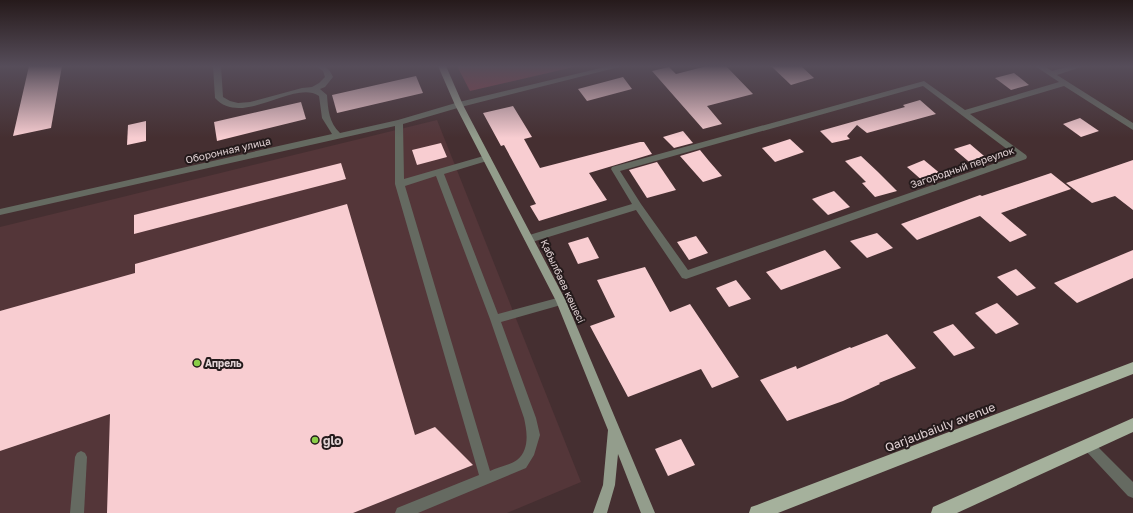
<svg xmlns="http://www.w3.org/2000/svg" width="1133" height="513" viewBox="0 0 1133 513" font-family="'Golos Text',sans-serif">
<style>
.built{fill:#543639}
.green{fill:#863e49}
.building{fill:#f8cdd1}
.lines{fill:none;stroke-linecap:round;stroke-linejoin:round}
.minor{fill:#656a61;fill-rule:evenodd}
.major{fill:#939d8c;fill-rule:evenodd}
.highway{fill:#a5b19c;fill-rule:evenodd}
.poi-dot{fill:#8ace48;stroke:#241a1b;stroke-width:1.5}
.labels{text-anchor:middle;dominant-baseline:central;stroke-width:4;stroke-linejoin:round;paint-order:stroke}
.street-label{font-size:10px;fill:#e1d2d4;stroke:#241a1b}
.poi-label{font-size:10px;font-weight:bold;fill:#e1d2d4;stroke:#241a1b;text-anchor:start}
.near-street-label{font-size:12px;fill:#e1d2d4;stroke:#241a1b}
.near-poi-label{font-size:12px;font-weight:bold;fill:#e1d2d4;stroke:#241a1b;text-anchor:start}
</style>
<rect width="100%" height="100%" fill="#452f31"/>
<path class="built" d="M 437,120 L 581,482 L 507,513 L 0,513 L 0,227 Z"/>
<path class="green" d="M 457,66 L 578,66 L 470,91 Z"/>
<g class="building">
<path d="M 29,66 L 62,66 L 51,128 L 13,136 Z"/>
<path d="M 707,66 L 726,66 L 753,94 L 707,106 L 722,124 L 703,129 L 652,71 L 669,67 L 676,74 Z"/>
<path d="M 771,66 L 801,66 L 814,78 L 791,85 Z"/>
<path d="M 1014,73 L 1029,85 L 1011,90 L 995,78 Z"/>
<path d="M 416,76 L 423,93 L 337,113 L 332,95 Z"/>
<path d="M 623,77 L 632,89 L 587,101 L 578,89 Z"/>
<path d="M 920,100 L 936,114 L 867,133 L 857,125 L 847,136 L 850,139 L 832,143 L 820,131 L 905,107 L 903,105 Z"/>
<path d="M 301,102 L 306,119 L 217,141 L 214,122 Z"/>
<path d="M 513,106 L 532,137 L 524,139 L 540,168 L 640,142 L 644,142 L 652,154 L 589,173 L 607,200 L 539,221 L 530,206 L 536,204 L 504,145 L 501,146 L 483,113 Z"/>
<path d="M 1080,118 L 1099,131 L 1081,137 L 1063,124 Z"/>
<path d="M 146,121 L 146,141 L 127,145 L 128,125 Z"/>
<path d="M 683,131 L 693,143 L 674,148 L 663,137 Z"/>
<path d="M 790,139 L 804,152 L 775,162 L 762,148 Z"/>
<path d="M 441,143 L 447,157 L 417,165 L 412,150 Z"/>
<path d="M 970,144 L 990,161 L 974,166 L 954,149 Z"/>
<path d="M 700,150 L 709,161 L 722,176 L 703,182 L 680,156 Z"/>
<path d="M 861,156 L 878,172 L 897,191 L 875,197 L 862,183 L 866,182 L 845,161 Z"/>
<path d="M 924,160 L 942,175 L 924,182 L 907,167 Z"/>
<path d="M 1133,160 L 1133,210 L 1115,196 L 1092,203 L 1066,183 Z"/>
<path d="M 657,162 L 676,190 L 647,198 L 629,170 Z"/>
<path d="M 341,163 L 346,179 L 134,234 L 134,215 Z"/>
<path d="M 1051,173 L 1071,189 L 1001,213 L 1027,235 L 1010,242 L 980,216 L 917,240 L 901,224 L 980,195 L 982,196 Z"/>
<path d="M 834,191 L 850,207 L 828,215 L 812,199 Z"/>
<path d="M 347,204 L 415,435 L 435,427 L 473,465 L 353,513 L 107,513 L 110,414 L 0,451 L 0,311 L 135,273 L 135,264 Z"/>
<path d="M 877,233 L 893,248 L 867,258 L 850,241 Z"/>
<path d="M 696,236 L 708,253 L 689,260 L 677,242 Z"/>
<path d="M 588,237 L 599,258 L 578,264 L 568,243 Z"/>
<path d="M 825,250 L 841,268 L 781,290 L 766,272 Z"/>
<path d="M 1133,250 L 1133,278 L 1077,303 L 1054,283 Z"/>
<path d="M 645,267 L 670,312 L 690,304 L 739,377 L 712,388 L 701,369 L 628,397 L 590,326 L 615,317 L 597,280 Z"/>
<path d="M 1016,269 L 1036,288 L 1017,296 L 997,277 Z"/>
<path d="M 736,280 L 751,299 L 729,307 L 716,288 Z"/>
<path d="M 997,303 L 1019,324 L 996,334 L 975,313 Z"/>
<path d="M 953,324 L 975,348 L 954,356 L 933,332 Z"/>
<path d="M 887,334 L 916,368 L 879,383 L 880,384 L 843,401 L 787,421 L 760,380 L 796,366 L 797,369 L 850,347 L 851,348 Z"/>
<path d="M 681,439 L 695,465 L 668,476 L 655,449 Z"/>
</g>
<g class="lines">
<g class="minor">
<path d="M 213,66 L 221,66 L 223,97 L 230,101 L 238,103 L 250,102 L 302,88 L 312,87 L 319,83 L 325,77 L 323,71 L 316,66 C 326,66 329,68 333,77 L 325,87 L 320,89 L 327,95 C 328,109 329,123 340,133 L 398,120 L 459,102 L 609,66 L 623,66 L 461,107 L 403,124 L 404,179 L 487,155 L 491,158 L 490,160 L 444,174 L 498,314 L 561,297 L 565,298 L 566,301 L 565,304 L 561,305 L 501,322 L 536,418 L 540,435 L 534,455 L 526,468 L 418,513 L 395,513 L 397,508 L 479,475 L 395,184 L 395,126 L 0,215 L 0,209 L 332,134 L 322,118 L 319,96 C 294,79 242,128 215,98 ZM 436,176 L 490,319 L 524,418 C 527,431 530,450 517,460 C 510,465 498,467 490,471 L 405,186 Z"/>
<path d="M 1035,66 L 1044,66 L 1052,71 L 1071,66 L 1084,66 L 1057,75 L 1133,123 L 1133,130 L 1064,86 L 970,114 L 1026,155 L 1027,157 L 1026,159 L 686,279 L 682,278 L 636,210 L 529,243 L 524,239 L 526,236 L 632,204 L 611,169 L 612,167 L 924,81 L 965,110 L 1059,82 ZM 923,86 L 1016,156 L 688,270 L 641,204 L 620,171 Z"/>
<path d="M 1089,440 L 1093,442 L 1133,482 L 1133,498 L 1128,496 L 1085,450 L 1083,446 L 1085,442 Z"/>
<path d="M 81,451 L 85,453 L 87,457 L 84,513 L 70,513 L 75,457 L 77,453 Z"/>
</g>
<path class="major" d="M 438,66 L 446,66 L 463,105 L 566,301 L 655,513 L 641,513 L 618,454 L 615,485 L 607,513 L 593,513 L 603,485 L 608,430 L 556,301 L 455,105 Z"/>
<g class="highway">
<path d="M 1133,362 L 1133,374 L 778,513 L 749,513 L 751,507 L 757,505 Z"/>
<path d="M 1133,418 L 1133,432 L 957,513 L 931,513 L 933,507 Z"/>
</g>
</g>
<linearGradient id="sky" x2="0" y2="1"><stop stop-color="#261a1b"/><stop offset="0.48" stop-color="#564d5a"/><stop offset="1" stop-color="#564d5a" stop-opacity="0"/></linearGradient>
<rect width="1133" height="138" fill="url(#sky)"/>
<g class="poi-dot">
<circle cx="197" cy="363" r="4"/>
<circle cx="315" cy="440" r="4"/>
</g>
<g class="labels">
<g class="street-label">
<text transform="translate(228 150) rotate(-13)">Оборонная улица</text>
<text transform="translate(962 167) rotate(-19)">Загородный переулок</text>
<text transform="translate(563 281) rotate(65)">Қабылбаев көшесі</text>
</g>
<g class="poi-label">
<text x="205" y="363">Апрель</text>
</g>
<g class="near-street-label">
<text transform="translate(940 427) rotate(-21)">Qarjaubaiuly avenue</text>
</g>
<g class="near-poi-label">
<text x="323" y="440">glo</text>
</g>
</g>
</svg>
